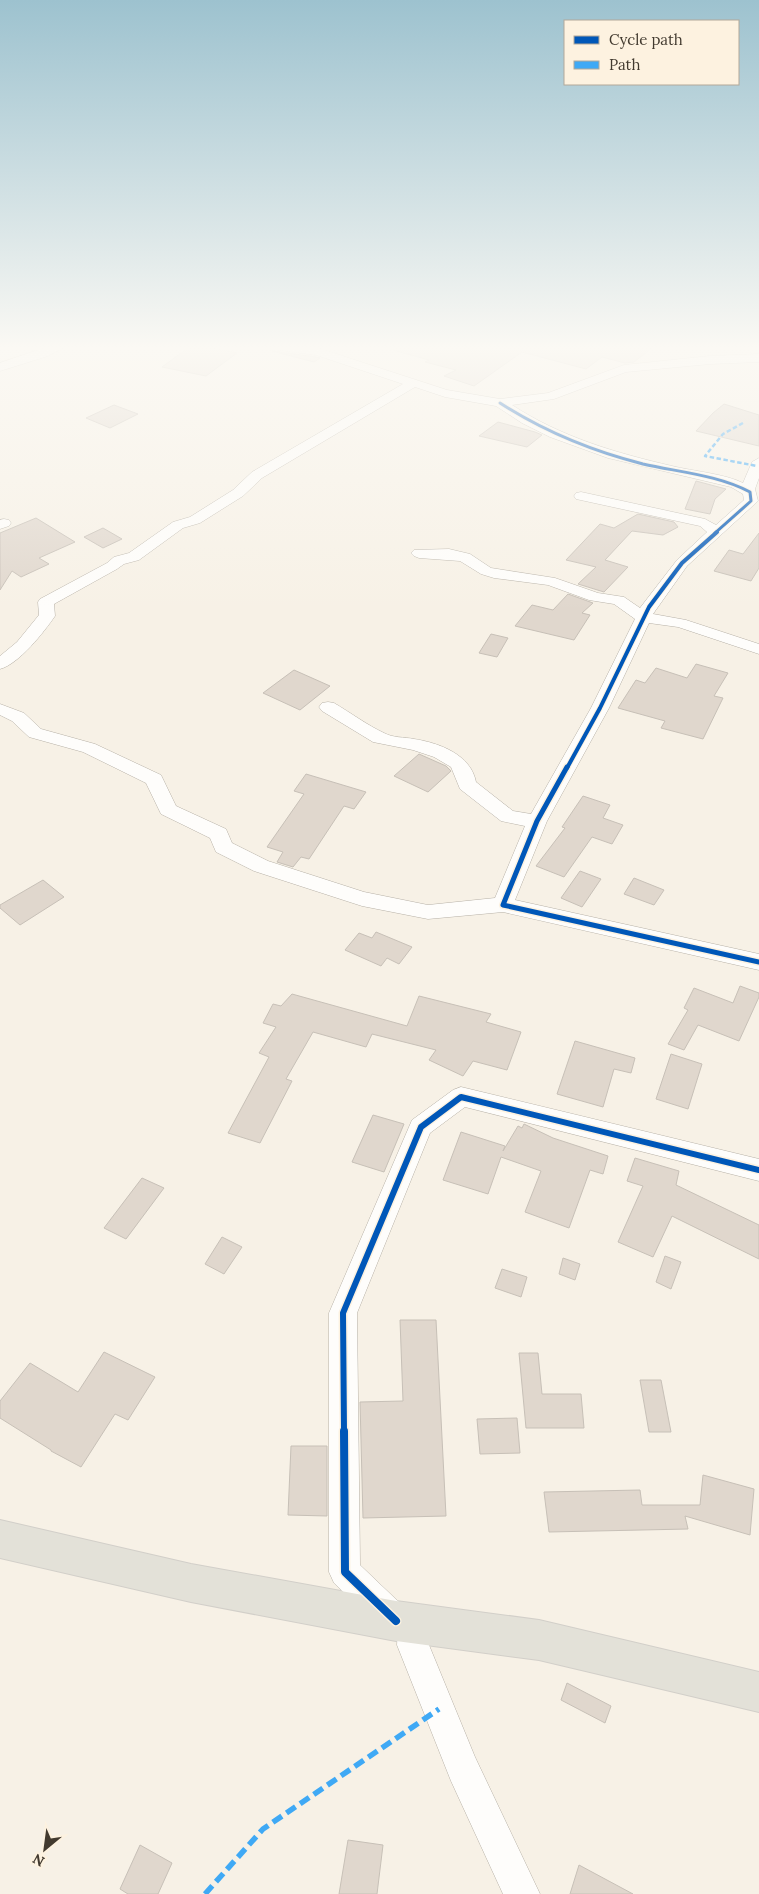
<svg xmlns="http://www.w3.org/2000/svg" width="759" height="1894" viewBox="0 0 759 1894" font-family="Lora,serif">
<style>
.building{fill:#e0d7cd;stroke:#c7c0b7}
.lines{fill:none;stroke-linecap:round;stroke-linejoin:round}
.minor-casing{stroke:#b7b1a7;stroke-width:1}
.major-casing{stroke:#d2cfc9;stroke-width:2}
.minor{fill:#fefdfb;fill-rule:evenodd}
.major{fill:#e3e1d8;fill-rule:evenodd}
.quiet-far1{stroke:#3fa9f5;stroke-width:2.5;stroke-dasharray:4.5 2.5;stroke-linecap:butt}
.quiet{stroke:#3fa9f5;stroke-width:5.5;stroke-dasharray:11 5.5;stroke-linecap:butt}
.cycleway-far4-casing{stroke:#fdf2e0;stroke-width:5}
.cycleway-far3-casing{stroke:#fdf2e0;stroke-width:6}
.cycleway-far2-casing{stroke:#fdf2e0;stroke-width:8}
.cycleway-far1-casing{stroke:#fdf2e0;stroke-width:9}
.cycleway-casing{stroke:#fdf2e0;stroke-width:11}
.cycleway-far4{stroke:#0057b8;stroke-width:3}
.cycleway-far3{stroke:#0057b8;stroke-width:4}
.cycleway-far2{stroke:#0057b8;stroke-width:5}
.cycleway-far1{stroke:#0057b8;stroke-width:6}
.cycleway{stroke:#0057b8;stroke-width:8}
</style>
<rect width="100%" height="100%" fill="#f7f1e6"/>
<g class="building">
<path d="M 192,345 L 198,345 L 237,353 L 206,376 L 162,367 Z"/>
<path d="M 394,345 L 656,345 L 634,362 L 625,363 L 602,357 L 586,369 L 522,352 L 474,386 L 444,376 L 456,370 L 425,362 L 429,360 L 393,350 Z"/>
<path d="M 272,351 L 316,357 L 320,358 L 314,362 Z"/>
<path d="M 724,404 L 759,415 L 759,446 L 696,431 L 713,413 Z"/>
<path d="M 114,405 L 138,414 L 110,428 L 86,418 Z"/>
<path d="M 498,422 L 535,432 L 542,435 L 527,447 L 479,436 Z"/>
<path d="M 696,481 L 726,489 L 715,499 L 710,514 L 685,509 Z"/>
<path d="M 638,514 L 674,522 L 678,527 L 663,535 L 632,531 L 605,560 L 628,567 L 604,592 L 578,584 L 596,567 L 566,560 L 600,524 L 614,528 Z"/>
<path d="M 36,518 L 75,542 L 39,558 L 49,564 L 21,577 L 12,571 L 0,590 L 0,533 Z"/>
<path d="M 103,528 L 122,539 L 103,548 L 84,537 Z"/>
<path d="M 759,533 L 759,568 L 751,581 L 714,571 L 729,550 L 743,554 Z"/>
<path d="M 568,594 L 593,603 L 582,613 L 590,615 L 574,640 L 515,626 L 532,605 L 553,610 Z"/>
<path d="M 491,634 L 508,638 L 497,657 L 479,653 Z"/>
<path d="M 696,664 L 728,673 L 714,696 L 723,698 L 703,739 L 661,728 L 665,721 L 618,708 L 636,680 L 645,683 L 656,668 L 687,678 Z"/>
<path d="M 294,670 L 330,686 L 300,710 L 263,693 Z"/>
<path d="M 419,754 L 446,766 L 451,771 L 428,792 L 394,776 Z"/>
<path d="M 306,774 L 366,792 L 354,809 L 344,806 L 309,859 L 301,857 L 293,867 L 277,862 L 283,852 L 267,847 L 304,794 L 294,791 Z"/>
<path d="M 583,796 L 610,805 L 603,818 L 623,825 L 612,844 L 592,837 L 564,877 L 536,866 L 565,828 L 562,827 Z"/>
<path d="M 580,871 L 601,879 L 582,907 L 561,898 Z"/>
<path d="M 634,878 L 664,890 L 654,905 L 624,894 Z"/>
<path d="M 43,880 L 64,897 L 20,925 L 0,908 L 0,905 Z"/>
<path d="M 376,932 L 412,947 L 399,964 L 387,958 L 381,966 L 345,950 L 359,933 L 372,938 Z"/>
<path d="M 740,986 L 759,993 L 759,997 L 739,1041 L 698,1025 L 684,1050 L 668,1044 L 688,1010 L 684,1008 L 694,988 L 733,1003 Z"/>
<path d="M 292,994 L 407,1026 L 419,996 L 491,1014 L 486,1022 L 521,1032 L 507,1070 L 473,1061 L 463,1076 L 429,1060 L 436,1050 L 372,1034 L 366,1047 L 313,1032 L 286,1079 L 292,1081 L 260,1143 L 228,1133 L 269,1057 L 259,1053 L 276,1027 L 263,1023 L 273,1004 L 281,1006 Z"/>
<path d="M 575,1041 L 635,1058 L 631,1073 L 614,1069 L 603,1107 L 557,1094 Z"/>
<path d="M 671,1054 L 702,1064 L 688,1109 L 656,1099 Z"/>
<path d="M 373,1115 L 404,1124 L 384,1172 L 352,1162 Z"/>
<path d="M 524,1124 L 553,1138 L 608,1156 L 603,1174 L 590,1170 L 569,1228 L 525,1212 L 541,1171 L 501,1157 L 488,1194 L 443,1180 L 461,1132 L 505,1146 L 503,1151 L 518,1126 L 522,1128 Z"/>
<path d="M 635,1158 L 679,1171 L 676,1185 L 759,1225 L 759,1259 L 672,1216 L 653,1257 L 618,1242 L 643,1186 L 627,1181 Z"/>
<path d="M 142,1178 L 164,1188 L 126,1239 L 104,1228 Z"/>
<path d="M 222,1237 L 242,1247 L 224,1274 L 205,1264 Z"/>
<path d="M 665,1256 L 681,1262 L 671,1289 L 656,1282 Z"/>
<path d="M 563,1258 L 580,1264 L 575,1280 L 559,1274 Z"/>
<path d="M 502,1269 L 527,1277 L 521,1297 L 495,1288 Z"/>
<path d="M 400,1320 L 436,1320 L 446,1516 L 363,1518 L 360,1402 L 403,1401 Z"/>
<path d="M 104,1352 L 155,1377 L 128,1420 L 115,1414 L 81,1467 L 51,1451 L 51,1450 L 0,1418 L 0,1401 L 30,1363 L 78,1392 Z"/>
<path d="M 519,1353 L 538,1353 L 542,1394 L 581,1394 L 584,1428 L 526,1428 Z"/>
<path d="M 640,1380 L 661,1380 L 671,1432 L 649,1432 Z"/>
<path d="M 517,1418 L 520,1453 L 480,1454 L 477,1419 Z"/>
<path d="M 291,1446 L 327,1446 L 327,1516 L 288,1515 Z"/>
<path d="M 703,1475 L 754,1489 L 750,1535 L 685,1516 L 688,1529 L 549,1532 L 544,1492 L 640,1490 L 642,1505 L 700,1505 Z"/>
<path d="M 567,1683 L 611,1706 L 605,1723 L 561,1700 Z"/>
<path d="M 348,1840 L 383,1845 L 377,1894 L 339,1894 Z"/>
<path d="M 140,1845 L 172,1863 L 158,1894 L 128,1894 L 120,1889 Z"/>
<path d="M 579,1865 L 633,1894 L 570,1894 Z"/>
</g>
<g class="lines">
<g class="minor-casing">
<g id="minor">
<path d="M 53,345 L 68,345 L 48,356 L 0,371 L 0,363 Z"/>
<path d="M 266,345 L 293,345 L 318,348 L 447,390 L 500,399 L 548,393 L 624,365 L 710,356 L 759,354 L 759,362 L 710,364 L 626,372 L 554,399 L 512,405 C 561,437 616,453 672,466 C 692,471 726,474 743,483 L 752,462 L 759,458 L 759,478 L 755,489 L 758,501 L 687,566 L 653,614 L 686,620 L 759,644 L 759,654 L 678,627 L 649,623 L 609,708 L 547,821 L 515,900 L 759,954 L 759,970 L 503,912 L 428,919 L 362,906 L 254,871 L 216,852 L 210,838 L 161,814 L 146,783 L 83,752 L 29,737 L 12,721 L 0,715 L 0,704 L 24,713 L 41,729 L 95,744 L 161,775 L 176,806 L 226,829 L 232,843 L 268,861 L 364,892 L 428,905 L 495,898 L 525,826 L 501,821 L 460,789 L 451,767 L 434,757 L 413,750 L 373,742 L 322,711 L 319,707 L 322,703 L 328,702 L 334,703 C 351,713 367,725 384,733 C 393,738 404,737 414,739 C 440,743 471,755 476,782 L 513,811 L 531,814 L 591,708 L 635,619 L 614,604 L 589,600 L 548,585 L 494,578 L 481,574 L 460,561 L 419,558 L 414,556 L 411,553 L 414,550 L 449,549 L 470,554 L 491,568 L 555,578 L 598,593 L 624,597 L 640,608 L 677,560 L 707,532 L 700,526 L 576,499 L 574,496 L 576,493 L 581,492 L 705,519 L 716,525 L 744,500 L 743,494 L 731,487 L 608,458 L 550,437 L 522,423 L 496,406 L 445,397 L 415,387 L 262,478 L 243,496 L 200,523 L 183,528 L 139,560 L 124,564 L 117,569 L 54,604 L 55,616 C 44,632 19,664 0,669 L 0,656 L 17,642 L 39,615 L 38,602 L 40,599 L 107,563 L 114,557 L 129,553 L 173,522 L 190,517 L 233,490 L 252,472 L 403,384 L 316,355 L 272,349 Z"/>
<path d="M 4,519 L 9,520 L 11,523 L 9,526 L 0,529 L 0,520 Z"/>
<path d="M 461,1087 L 759,1159 L 759,1181 L 465,1107 L 430,1133 L 357,1313 L 360,1565 L 403,1606 L 405,1611 L 415,1607 L 426,1612 L 431,1623 L 429,1645 L 475,1757 L 540,1894 L 503,1894 L 451,1781 L 397,1645 L 398,1630 L 392,1633 L 381,1628 L 334,1583 L 329,1572 L 329,1313 L 412,1120 L 453,1090 Z"/>
</g>
</g>
<g class="major-casing">
<path id="major" d="M 0,1520 L 191,1564 L 396,1601 L 539,1620 L 759,1672 L 759,1712 L 539,1660 L 396,1641 L 191,1602 L 0,1558 Z"/>
</g>
<use href="#minor" class="minor"/>
<use href="#major" class="major"/>
<path class="quiet-far1" d="M 743,423 L 723,434 L 705,456 L 757,466"/>
<path class="quiet" d="M 205,1894 L 263,1829 L 439,1709"/>
<g class="cycleway-far4-casing">
<path id="cycleway-far4" d="M 500,403 C 545,432 592,451 643,464 C 678,472 718,475 750,492 L 751,501 L 715,533"/>
</g>
<g class="cycleway-far3-casing">
<path id="cycleway-far3" d="M 567,768 L 600,708 L 649,607 L 682,563 L 717,532"/>
</g>
<g class="cycleway-far2-casing">
<path id="cycleway-far2" d="M 567,767 L 537,821 L 503,905 L 759,962"/>
</g>
<g class="cycleway-far1-casing">
<path id="cycleway-far1" d="M 344,1432 L 343,1313 L 421,1127 L 461,1097 L 759,1170"/>
</g>
<g class="cycleway-casing">
<path id="cycleway" d="M 344,1431 L 345,1572 L 396,1621"/>
</g>
<use href="#cycleway-far4" class="cycleway-far4"/>
<use href="#cycleway-far3" class="cycleway-far3"/>
<use href="#cycleway-far2" class="cycleway-far2"/>
<use href="#cycleway-far1" class="cycleway-far1"/>
<use href="#cycleway" class="cycleway"/>
</g>
<linearGradient id="sky" x2="0" y2="1"><stop stop-color="#9dc2cf"/><stop offset="0.57" stop-color="#fbf9f4"/><stop offset="1" stop-color="#fbf9f4" stop-opacity="0"/></linearGradient>
<rect width="759" height="610" fill="url(#sky)"/>
<rect x="564" y="20" width="175" height="65" fill="#fdf2e0" stroke="#b2a899"/>
<rect x="574" y="36" width="25" height="8" fill="#0057b8" stroke="#b2a899"/>
<text x="609" y="45" font-size="15" fill="#423a2f">Cycle path</text>
<rect x="574" y="61" width="25" height="8" fill="#3fa9f5" stroke="#b2a899"/>
<text x="609" y="70" font-size="15" fill="#423a2f">Path</text>
<g transform="translate(45 1849) rotate(209)" stroke="#fdf2e0" stroke-width="4" paint-order="stroke">
<path d="M0-4L9 19L0 12L-9 19Z" fill="#423a2f"/>
<text y="-8" font-size="14" font-weight="bold" text-anchor="middle" fill="#423a2f">N</text>
</g>
</svg>
